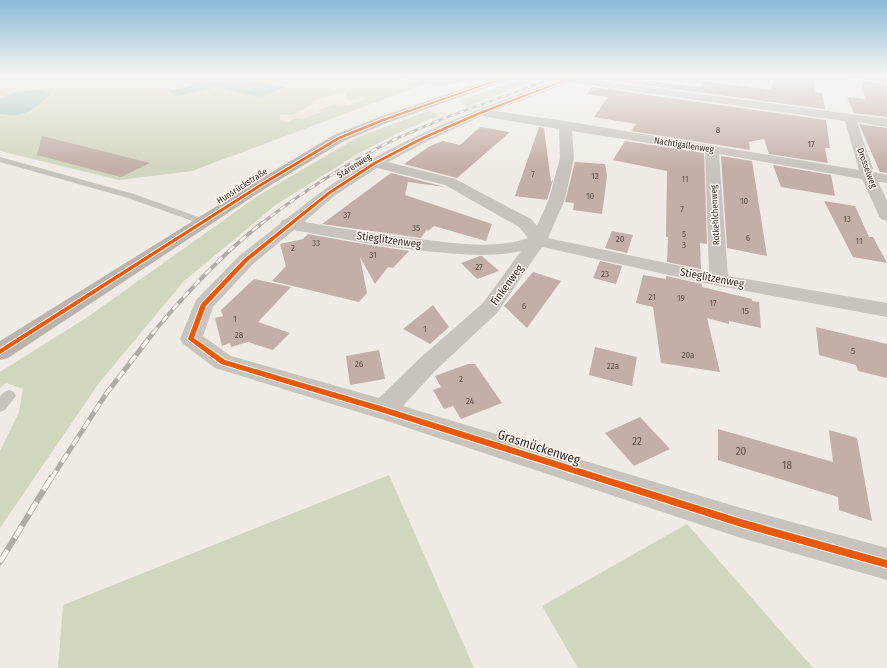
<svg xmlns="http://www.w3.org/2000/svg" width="887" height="668" viewBox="0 0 887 668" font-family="'Fira Sans Condensed',sans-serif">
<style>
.green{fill:#d1d6bf}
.plaza{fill:#eee3d5}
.water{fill:#a1c2c1}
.building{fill:#c3afa7}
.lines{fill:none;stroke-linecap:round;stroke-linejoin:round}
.service{fill:#c9c3be;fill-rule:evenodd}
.minor{fill:#c9c3be;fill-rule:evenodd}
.secondary{fill:#bab3ae;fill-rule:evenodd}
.rail-far4-casing{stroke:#b1aca8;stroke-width:2.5}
.rail-far3-casing{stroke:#b1aca8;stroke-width:3}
.rail-far2-casing{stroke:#b1aca8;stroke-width:4}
.rail-far1-casing{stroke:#b1aca8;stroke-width:5}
.rail-casing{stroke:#b1aca8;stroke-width:6}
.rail-far4{stroke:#fbf5ee;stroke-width:1.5;stroke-dasharray:4.5;stroke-linecap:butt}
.rail-far3{stroke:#fbf5ee;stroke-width:2;stroke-dasharray:6;stroke-linecap:butt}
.rail-far2{stroke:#fbf5ee;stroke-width:2.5;stroke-dasharray:8;stroke-linecap:butt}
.rail-far1{stroke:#fbf5ee;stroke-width:3.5;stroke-dasharray:10;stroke-linecap:butt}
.rail{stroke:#fbf5ee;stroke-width:4.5;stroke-dasharray:14;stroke-linecap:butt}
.cycleway-casing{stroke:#fbf5ee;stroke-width:2}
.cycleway{fill:#e8590c;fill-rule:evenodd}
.labels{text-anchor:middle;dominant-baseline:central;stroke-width:3;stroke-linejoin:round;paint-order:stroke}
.number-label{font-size:9px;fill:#5d504a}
.far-street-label{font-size:9px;fill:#3b302b;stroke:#fbf5ee}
.street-label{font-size:11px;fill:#3b302b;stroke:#fbf5ee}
.near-number-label{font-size:11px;fill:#5d504a}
.near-street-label{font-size:13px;fill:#3b302b;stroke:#fbf5ee}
</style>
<rect width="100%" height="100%" fill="#f0ebe5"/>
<g class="green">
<path d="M 0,75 L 360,75 L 427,83 L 192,171 L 119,180 L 0,151 Z"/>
<path d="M 532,75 L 552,75 L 468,106 L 458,101 Z"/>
<path d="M 428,111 L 440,115 L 400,132 L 359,153 L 277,204 L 184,281 L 99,383 L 0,528 L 0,451 L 19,412 L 23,389 L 6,383 L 0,388 L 0,372 L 89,316 L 256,197 L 356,138 Z"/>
<path d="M 389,475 L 474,668 L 58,668 L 63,605 Z"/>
<path d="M 687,524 L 813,668 L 578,668 L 542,606 Z"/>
</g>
<path class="plaza" d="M 340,93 L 345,93 L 348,100 L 351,101 L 361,98 L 366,99 L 350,105 L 338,106 L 334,105 L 318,110 L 322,112 L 303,119 L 296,118 L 287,122 L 280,120 L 280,115 L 294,114 L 313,104 L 311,101 Z"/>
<g class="water">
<path d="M 214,75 L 219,75 L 285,87 L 261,97 L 216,87 L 177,96 L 168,91 L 190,86 L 193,82 Z"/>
<path d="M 43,90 L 50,94 C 33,111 26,117 0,114 L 0,99 C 13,90 28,91 43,90 Z"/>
</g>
<g class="building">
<path d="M 601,75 L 700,87 L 702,81 L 771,90 L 775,75 L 816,75 L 815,92 L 822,93 L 825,109 L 598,79 Z"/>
<path d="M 862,81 L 887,84 L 887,117 L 854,113 L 847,97 L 865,99 Z"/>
<path d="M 592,87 L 826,120 L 830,148 L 825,148 L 828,163 L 769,154 L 764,139 L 749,142 L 750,150 L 631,131 L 636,124 L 594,117 L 608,97 L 587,94 Z"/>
<path d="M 859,124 L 887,128 L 887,173 L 880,172 Z"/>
<path d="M 480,127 L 510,132 L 457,178 L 404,164 L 430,146 L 443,141 L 460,145 Z"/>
<path d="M 539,127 L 544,128 L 551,182 L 553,180 L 547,200 L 515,196 Z"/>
<path d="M 42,136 L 150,163 L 121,177 L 37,155 Z"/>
<path d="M 625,141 L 704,153 L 707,244 L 700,243 L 701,269 L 667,262 L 668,237 L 666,237 L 667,171 L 613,160 Z"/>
<path d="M 721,156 L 752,161 L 767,256 L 727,248 Z"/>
<path d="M 575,162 L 605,164 L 607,176 L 602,214 L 573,210 L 574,203 L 565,202 Z"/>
<path d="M 773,165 L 831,175 L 835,196 L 781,187 Z"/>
<path d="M 391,173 L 445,187 L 408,182 L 405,195 L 492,224 L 486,241 L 434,226 L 428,231 L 427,229 L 421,238 L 322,224 Z"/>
<path d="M 824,201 L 855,206 L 869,237 L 873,237 L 887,263 L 853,257 Z"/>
<path d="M 612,231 L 633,235 L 627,253 L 605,248 Z"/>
<path d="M 308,234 L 358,243 L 409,251 L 393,268 L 388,267 L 375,284 L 360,257 L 367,293 L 359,302 L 272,281 L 286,266 L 280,244 L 303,239 Z"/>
<path d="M 480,256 L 482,256 L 499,271 L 477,279 L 461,263 Z"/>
<path d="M 600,261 L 622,266 L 616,284 L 593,278 Z"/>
<path d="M 533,272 L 561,281 L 527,328 L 504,306 Z"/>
<path d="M 643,275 L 666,279 L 666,276 L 702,284 L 702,287 L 752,299 L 752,301 L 759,302 L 761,328 L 729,321 L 729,324 L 707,318 L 720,372 L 661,363 L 653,307 L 636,303 Z"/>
<path d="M 254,279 L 291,287 L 258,322 L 290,333 L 273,350 L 248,342 L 231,347 L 230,343 L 222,346 L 215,318 L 223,316 L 221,310 Z"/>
<path d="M 433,305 L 449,327 L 430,344 L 403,329 Z"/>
<path d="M 816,327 L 887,344 L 887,378 L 858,371 L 856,365 L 819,355 Z"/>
<path d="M 595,347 L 637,357 L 632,386 L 589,375 Z"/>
<path d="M 379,350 L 385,379 L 350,385 L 346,356 Z"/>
<path d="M 468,364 L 475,364 L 502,403 L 461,419 L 453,406 L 444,409 L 433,390 L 441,387 L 435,376 Z"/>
<path d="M 640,417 L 670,449 L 634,466 L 605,433 Z"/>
<path d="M 718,429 L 833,462 L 829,430 L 857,438 L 872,521 L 839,510 L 838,497 L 718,460 Z"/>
</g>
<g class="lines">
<g class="service">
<path d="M 391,75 C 408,74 424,81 441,81 C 453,81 463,74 475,75 C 456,90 430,84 409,79 C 403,78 396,78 391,75 Z"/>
<path d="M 0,157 L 134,194 L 207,220 L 209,222 L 207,224 L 201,224 L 128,198 L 0,162 Z"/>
<path d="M 9,390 L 14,392 L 16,396 L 5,410 L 0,412 L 0,396 L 4,392 Z"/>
</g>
<g class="minor">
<path d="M 571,75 L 584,75 L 581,78 L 887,119 L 887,127 L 857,122 L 874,172 L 887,175 L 887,183 L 878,182 L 887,200 L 887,221 L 881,219 L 879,216 L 862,179 L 719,154 L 728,276 L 887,303 L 887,317 L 719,286 L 542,247 L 497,313 L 435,371 L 403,406 L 741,508 L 887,548 L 887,580 L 741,538 L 384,420 L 215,368 L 183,344 L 180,339 L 196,300 L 239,256 L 280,224 L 282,220 L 286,219 C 313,198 340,177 370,160 C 433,124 503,100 571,75 ZM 570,82 L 845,121 L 859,170 L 565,121 L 494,111 ZM 482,116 L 559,129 L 560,158 L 549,199 L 537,226 L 531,219 L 455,179 L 388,162 L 428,141 ZM 572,131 L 705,152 L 709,272 L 548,238 L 565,199 L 574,158 ZM 377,168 L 445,185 L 519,227 L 528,238 C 496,249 461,244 428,240 C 386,236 345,229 304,222 L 334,196 ZM 294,230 C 337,238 380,246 424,251 C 456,254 489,258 521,251 L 483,303 L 419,359 L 379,398 L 231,356 L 203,336 L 213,307 L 253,264 Z"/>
<path d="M 844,75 L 887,76 L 887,82 L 849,78 Z"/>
</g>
<path class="secondary" d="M 504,75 L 518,75 L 516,77 L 387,123 L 344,141 L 269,186 L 8,358 L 0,360 L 0,341 L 259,180 L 334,135 L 379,117 Z"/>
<g class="rail-far4-casing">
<path id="rail-far4" d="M 393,140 L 442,119 L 561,75"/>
</g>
<g class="rail-far3-casing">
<path id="rail-far3" d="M 261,224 C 303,191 348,163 395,139"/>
</g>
<g class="rail-far2-casing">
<path id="rail-far2" d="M 152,334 C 185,294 221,255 262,223"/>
</g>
<g class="rail-far1-casing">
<path id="rail-far1" d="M 51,479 L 106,394 L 153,333"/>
</g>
<g class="rail-casing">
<path id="rail" d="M 0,562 L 51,478"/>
</g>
<use href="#rail-far4" class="rail-far4"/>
<use href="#rail-far3" class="rail-far3"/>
<use href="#rail-far2" class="rail-far2"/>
<use href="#rail-far1" class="rail-far1"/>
<use href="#rail" class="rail"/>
<g class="cycleway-casing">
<g id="cycleway">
<path d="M 511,75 L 514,75 L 384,121 L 340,139 L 265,184 L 0,354 L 0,349 L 263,182 L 338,137 L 382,119 Z"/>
<path d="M 577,75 L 580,75 L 481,114 L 424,139 L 376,164 L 330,194 L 248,261 L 206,306 L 194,338 L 225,360 L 384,407 L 741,519 L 887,560 L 887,568 L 741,527 L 384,413 L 221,364 L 189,340 L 188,339 L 201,304 L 244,259 L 328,192 L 374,162 L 422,137 L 479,112 Z"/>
</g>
</g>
<use href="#cycleway" class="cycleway"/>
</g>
<linearGradient id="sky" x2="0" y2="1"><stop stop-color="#8bbad8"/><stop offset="0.45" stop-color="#f8f6f3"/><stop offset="1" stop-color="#f8f6f3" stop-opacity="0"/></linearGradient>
<rect width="887" height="168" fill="url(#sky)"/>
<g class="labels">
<g class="number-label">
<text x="718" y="130">8</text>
<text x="811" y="144">17</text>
<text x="533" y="174">7</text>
<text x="595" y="176">12</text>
<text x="685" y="179">11</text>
<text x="590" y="196">10</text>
<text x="744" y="201">10</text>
<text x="682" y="209">7</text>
<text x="347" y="215">37</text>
<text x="847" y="219">13</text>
<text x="416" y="228">35</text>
<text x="684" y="234">5</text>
<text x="748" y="238">6</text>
<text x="620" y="239">20</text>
<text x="859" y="241">11</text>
<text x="316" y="243">33</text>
<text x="684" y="245">3</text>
<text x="293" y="248">2</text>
<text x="373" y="255">31</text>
<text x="479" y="267">27</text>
<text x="605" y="274">23</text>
<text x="652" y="297">21</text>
<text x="681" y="298">19</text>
<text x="713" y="303">17</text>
<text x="524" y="306">6</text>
<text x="745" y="311">15</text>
<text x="235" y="319">1</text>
<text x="425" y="329">1</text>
<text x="239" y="335">28</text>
<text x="853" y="351">5</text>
<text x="688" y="355">20a</text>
<text x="359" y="364">26</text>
<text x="613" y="366">22a</text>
<text x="461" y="379">2</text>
<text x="470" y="401">24</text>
</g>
<g class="far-street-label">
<text transform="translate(684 145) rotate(9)">Nachtigallenweg</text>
<text transform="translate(354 166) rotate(-32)">Starenweg</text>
<text transform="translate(867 168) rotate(70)">Drosselweg</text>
<text transform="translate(242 186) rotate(-33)">Hunsrückstraße</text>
<text transform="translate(715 215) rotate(-93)">Rotkehlchenweg</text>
</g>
<g class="street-label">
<text transform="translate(389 240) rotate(8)">Stieglitzenweg</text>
<text transform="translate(712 278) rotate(11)">Stieglitzenweg</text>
<text transform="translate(507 285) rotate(-54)">Finkenweg</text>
</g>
<g class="near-number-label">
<text x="637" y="441">22</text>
<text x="741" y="451">20</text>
<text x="787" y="465">18</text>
</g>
<g class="near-street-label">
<text transform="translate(539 447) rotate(18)">Grasmückenweg</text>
</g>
</g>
</svg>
